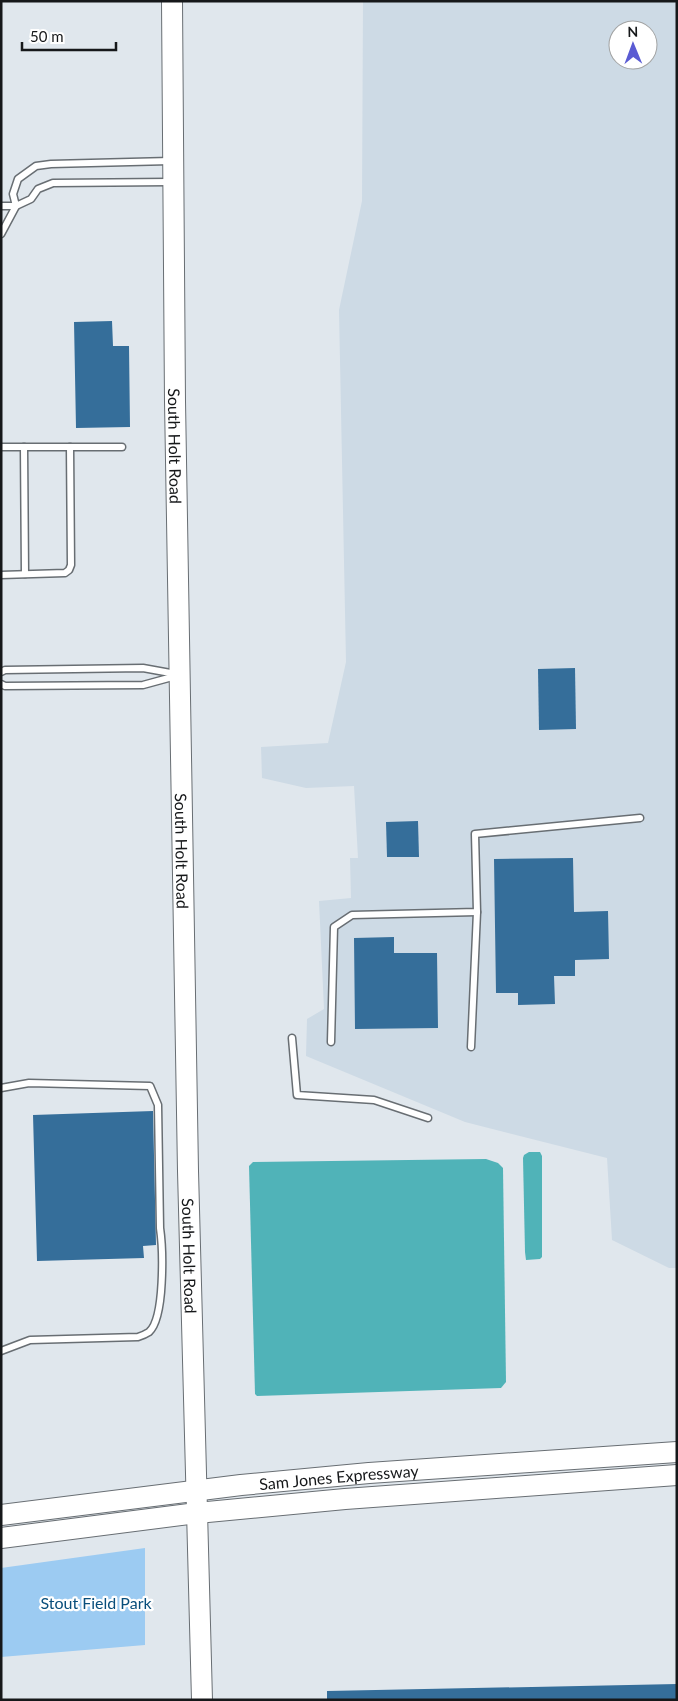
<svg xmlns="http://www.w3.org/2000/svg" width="678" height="1701" viewBox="0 0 678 1701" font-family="Lato,sans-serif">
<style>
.built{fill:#cddae5;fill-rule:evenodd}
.green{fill:#9ccbf2}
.water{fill:#50b3b8}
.building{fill:#356e9a}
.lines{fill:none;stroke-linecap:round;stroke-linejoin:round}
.lane-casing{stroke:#686e73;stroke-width:9}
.primary-casing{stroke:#686e73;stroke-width:22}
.lane{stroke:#fff;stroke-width:6}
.primary{stroke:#fff;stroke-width:20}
.labels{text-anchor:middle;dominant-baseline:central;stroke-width:4.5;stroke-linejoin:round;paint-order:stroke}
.street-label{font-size:16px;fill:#16181a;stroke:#fff}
.park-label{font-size:16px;fill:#084e7b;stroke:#fff}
</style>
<rect width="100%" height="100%" fill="#e0e7ed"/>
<path class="built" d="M 363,1 L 677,1 L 677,1268 L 669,1268 L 612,1240 L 607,1158 L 465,1122 L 306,1056 L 307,1019 L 324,1009 L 319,901 L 351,898 L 350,858 L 358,858 L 354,786 L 306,788 L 262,778 L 261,747 L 328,743 L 346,662 L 339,310 L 362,201 ZM 618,30 L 648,30 L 648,60 L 618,60 Z"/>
<path class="green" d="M 145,1548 L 145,1645 L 1,1657 L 1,1568 Z"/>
<g class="water">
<path d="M 529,1152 L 540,1152 L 542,1156 L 542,1257 L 540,1259 L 526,1260 L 525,1252 L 523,1158 L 524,1155 Z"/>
<path d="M 486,1159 L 498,1163 L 503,1168 L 506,1382 L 501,1388 L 257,1396 L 255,1394 L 249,1166 L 253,1162 Z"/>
</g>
<g class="building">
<path d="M 112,321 L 113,346 L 129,346 L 130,427 L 76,428 L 74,322 Z"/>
<path d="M 575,668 L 576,729 L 539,730 L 538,669 Z"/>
<path d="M 418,821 L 419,857 L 387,857 L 386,822 Z"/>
<path d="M 573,858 L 574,912 L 608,911 L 609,959 L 575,960 L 575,976 L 554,976 L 555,1004 L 518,1005 L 518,993 L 496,993 L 494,859 Z"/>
<path d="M 394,937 L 394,953 L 437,953 L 438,1028 L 355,1029 L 354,938 Z"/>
<path d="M 153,1111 L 156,1245 L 143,1246 L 144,1258 L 37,1261 L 33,1115 Z"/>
<path d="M 677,1684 L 677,1700 L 327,1700 L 327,1691 Z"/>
</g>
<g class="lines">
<g class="lane-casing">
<g id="lane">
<path d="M 1,206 L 16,206 L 31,199 L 38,189 L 53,183 L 170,182"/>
<path d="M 1,234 L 16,206 L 13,194 L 18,179 L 36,166 L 51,164 L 170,161"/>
<path d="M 1,447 L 122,447"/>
<path d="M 24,447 L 25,574"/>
<path d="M 1,575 L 65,573 L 69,570 L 71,565 L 70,447"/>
<path d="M 1,672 L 5,670 L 143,668 L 176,674"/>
<path d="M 1,684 L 5,686 L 143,685 L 176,676"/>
<path d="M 292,1038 L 297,1095 L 374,1100 L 428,1118"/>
<path d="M 331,1042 L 334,927 L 352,915 L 477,912 L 475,834 L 640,818"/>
<path d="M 471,1047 L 477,912"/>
<path d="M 1,1088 L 29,1083 L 150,1086 L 158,1105 L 160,1228 C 163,1249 165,1318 149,1332 C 146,1334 141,1336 138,1337 L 30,1340 L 1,1351"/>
</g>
</g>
<g class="primary-casing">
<g id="primary">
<path id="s1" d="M 172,1 L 175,401 L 188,1171 L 202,1700"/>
<path id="s2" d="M 1,1515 L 241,1485 L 369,1473 L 677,1452"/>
<path d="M 1,1538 L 197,1513 L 345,1499 L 677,1475"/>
</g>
</g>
<use href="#lane" class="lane"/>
<use href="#primary" class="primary"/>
</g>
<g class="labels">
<g class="street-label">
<text stroke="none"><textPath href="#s1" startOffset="445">South Holt Road</textPath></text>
<text stroke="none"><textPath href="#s1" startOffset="850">South Holt Road</textPath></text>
<text stroke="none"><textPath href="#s1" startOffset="1255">South Holt Road</textPath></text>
<text stroke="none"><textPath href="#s2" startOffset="340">Sam Jones Expressway</textPath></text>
</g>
<g class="park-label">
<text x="96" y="1602">Stout Field Park</text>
</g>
</g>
<rect width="678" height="1701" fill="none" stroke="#16181a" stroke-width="5"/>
<g transform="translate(633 45) rotate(359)"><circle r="24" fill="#ffffff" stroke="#a2a3a3"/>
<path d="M0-4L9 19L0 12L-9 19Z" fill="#5a5bd3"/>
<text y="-8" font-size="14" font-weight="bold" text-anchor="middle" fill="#16181a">N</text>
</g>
<path d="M22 42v8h94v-8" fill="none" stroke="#16181a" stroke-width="2.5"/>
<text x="30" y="42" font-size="15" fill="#16181a" stroke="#ffffff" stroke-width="4" paint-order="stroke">50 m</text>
</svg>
